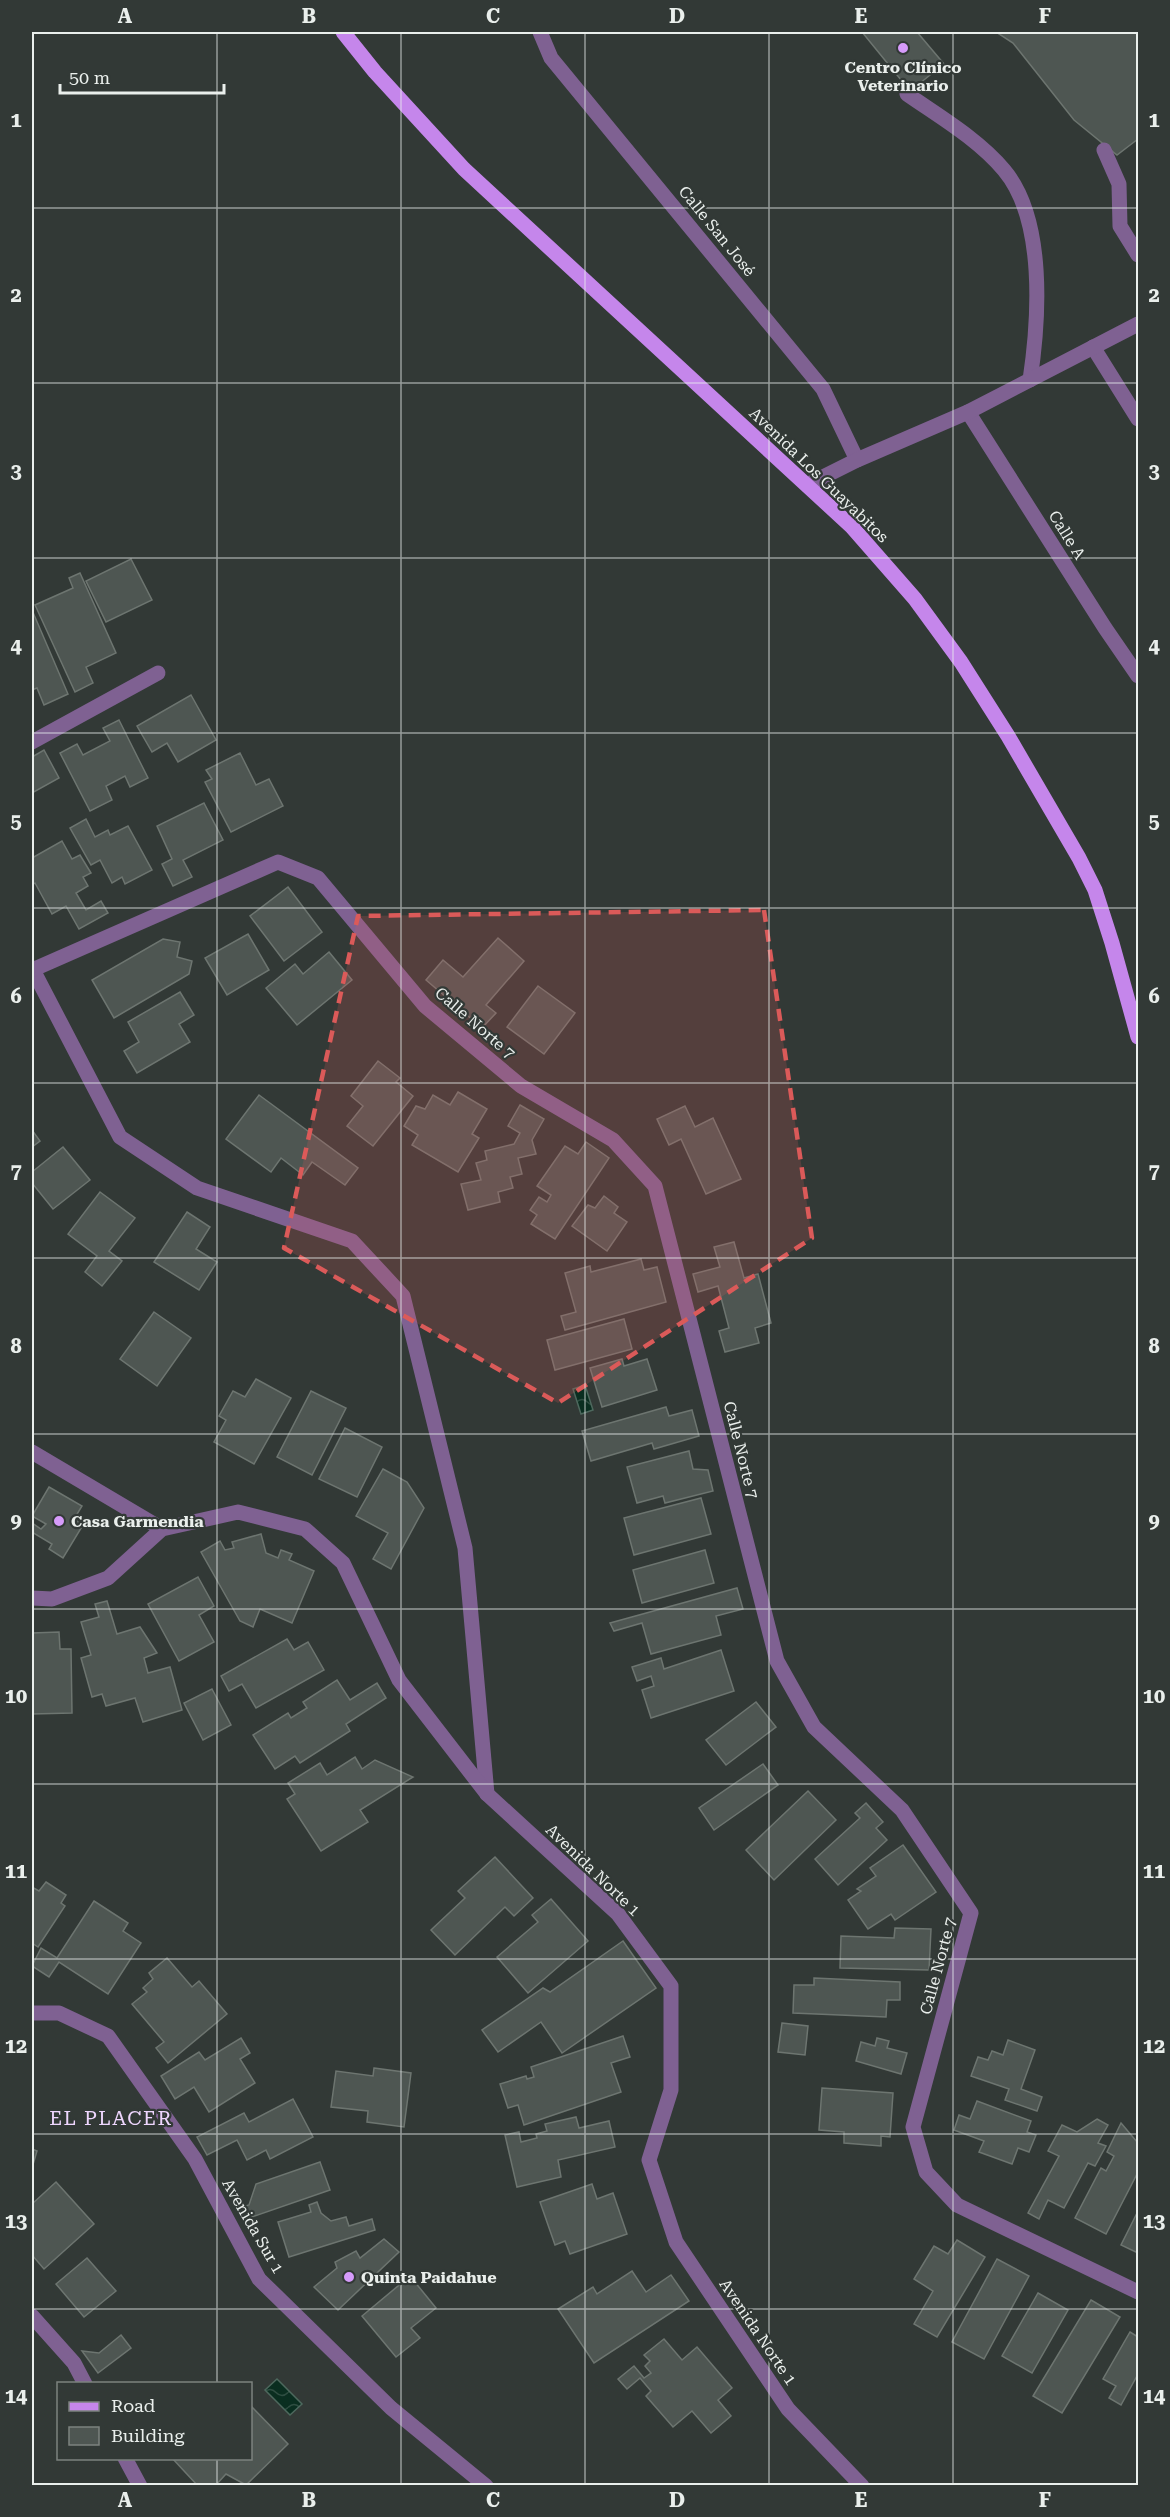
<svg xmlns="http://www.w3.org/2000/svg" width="1170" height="2517" viewBox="0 0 1170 2517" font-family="'Roboto Serif',serif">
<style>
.water{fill:url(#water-waves);stroke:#4d685d;stroke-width:1.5}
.building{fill:#4e5652;stroke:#6d7570;stroke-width:1.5}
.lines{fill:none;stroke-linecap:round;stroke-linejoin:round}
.minor{stroke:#7f6192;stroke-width:15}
.primary{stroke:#c586eb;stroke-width:15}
.marked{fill:#db5a59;fill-opacity:0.2;stroke:#db5a59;stroke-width:4.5;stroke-dasharray:12 8;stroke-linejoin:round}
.grid{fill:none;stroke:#eaefec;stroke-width:1.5;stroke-opacity:0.55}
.poi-dot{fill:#d69bfa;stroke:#323936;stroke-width:2}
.labels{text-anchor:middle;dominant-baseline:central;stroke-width:4.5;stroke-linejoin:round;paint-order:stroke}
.poi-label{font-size:16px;font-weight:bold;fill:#eaefec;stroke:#323936;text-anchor:start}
.street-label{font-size:16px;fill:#eaefec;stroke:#323936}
.quarter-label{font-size:20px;letter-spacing:1.5px;fill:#eed6fe;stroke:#323936}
.neatline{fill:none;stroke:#eaefec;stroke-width:2}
.grid-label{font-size:20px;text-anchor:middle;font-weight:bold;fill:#eaefec}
</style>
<defs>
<pattern id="water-waves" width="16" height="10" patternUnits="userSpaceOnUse" patternTransform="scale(1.5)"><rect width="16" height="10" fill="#0a2e20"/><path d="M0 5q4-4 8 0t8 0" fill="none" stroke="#2e4d41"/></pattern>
</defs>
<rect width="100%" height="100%" fill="#323936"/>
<g class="water">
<path d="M 585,1385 L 593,1410 L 581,1414 L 573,1389 Z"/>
<path d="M 277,2379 L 302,2404 L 290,2415 L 265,2390 Z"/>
</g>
<g class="building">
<path d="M 862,32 L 917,32 L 944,64 L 910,91 Z"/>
<path d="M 996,32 L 1138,32 L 1138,139 L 1117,155 L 1074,120 L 1013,43 Z"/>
<path d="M 131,559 L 152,600 L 106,622 L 86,581 Z"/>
<path d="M 80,573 L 116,653 L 86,667 L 93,683 L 75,692 L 35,605 L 73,588 L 69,578 Z"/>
<path d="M 32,610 L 68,694 L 44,705 L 37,688 L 32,690 Z"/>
<path d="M 191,695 L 216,740 L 178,762 L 167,743 L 152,752 L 137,726 Z"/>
<path d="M 119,720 L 148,778 L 130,787 L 125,776 L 106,786 L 112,800 L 90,811 L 60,753 L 77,744 L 83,755 L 110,741 L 103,728 Z"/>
<path d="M 44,750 L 59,778 L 32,793 L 32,757 Z"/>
<path d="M 240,753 L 256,785 L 269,779 L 283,806 L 231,832 L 205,782 L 212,779 L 206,770 Z"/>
<path d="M 204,803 L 223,840 L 183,860 L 192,877 L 173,886 L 162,864 L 172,859 L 157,826 Z"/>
<path d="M 86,819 L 95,837 L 108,830 L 110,835 L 128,826 L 152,870 L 125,884 L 122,877 L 112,883 L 100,860 L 91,865 L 70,828 Z"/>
<path d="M 62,841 L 72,859 L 80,855 L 91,873 L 83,877 L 88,886 L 76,893 L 86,910 L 101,901 L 108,913 L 79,929 L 66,906 L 52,914 L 35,883 L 32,885 L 32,858 Z"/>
<path d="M 288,887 L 322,932 L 284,961 L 250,916 Z"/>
<path d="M 248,934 L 269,970 L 227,995 L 205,958 Z"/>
<path d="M 498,938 L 524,961 L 486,1005 L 496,1013 L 482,1028 L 426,980 L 443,960 L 463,977 Z"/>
<path d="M 163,939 L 180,942 L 177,957 L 192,961 L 189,974 L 114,1018 L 92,980 Z"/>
<path d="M 329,952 L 352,980 L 297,1025 L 266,988 L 295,964 L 303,974 Z"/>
<path d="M 538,986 L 575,1013 L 544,1054 L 507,1027 Z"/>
<path d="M 180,992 L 194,1015 L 179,1024 L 190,1042 L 137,1073 L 124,1051 L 139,1042 L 128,1022 Z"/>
<path d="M 378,1061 L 400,1078 L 396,1082 L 413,1096 L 373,1146 L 347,1126 L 363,1106 L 351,1096 Z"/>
<path d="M 458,1092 L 487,1109 L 472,1134 L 479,1138 L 458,1172 L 412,1145 L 418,1135 L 404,1126 L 416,1106 L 425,1109 L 433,1095 L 450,1105 Z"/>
<path d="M 259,1095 L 358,1168 L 345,1185 L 312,1162 L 303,1175 L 281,1158 L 271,1172 L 226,1139 Z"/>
<path d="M 520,1105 L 544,1119 L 532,1140 L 536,1154 L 518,1158 L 522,1174 L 510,1177 L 513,1188 L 498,1192 L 500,1202 L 468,1210 L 461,1184 L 481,1180 L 476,1163 L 487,1160 L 485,1151 L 514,1144 L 520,1133 L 508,1126 Z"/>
<path d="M 685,1106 L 695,1127 L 713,1118 L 741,1179 L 706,1194 L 681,1139 L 669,1145 L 657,1119 Z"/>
<path d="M 32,1130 L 40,1141 L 32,1147 Z"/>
<path d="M 586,1142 L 609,1158 L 555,1239 L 531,1224 L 537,1215 L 530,1210 L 539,1197 L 547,1202 L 551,1195 L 537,1186 L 565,1146 L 578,1154 Z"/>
<path d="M 63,1147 L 90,1180 L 53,1209 L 32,1183 L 32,1172 Z"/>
<path d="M 100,1192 L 135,1218 L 109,1251 L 122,1261 L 102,1286 L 85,1272 L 97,1256 L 68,1234 Z"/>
<path d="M 604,1196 L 618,1207 L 614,1213 L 627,1222 L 607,1251 L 572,1226 L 588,1205 L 595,1208 Z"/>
<path d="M 187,1212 L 210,1227 L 196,1249 L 217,1262 L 199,1290 L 154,1262 Z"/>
<path d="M 734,1242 L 744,1278 L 758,1274 L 771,1323 L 755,1328 L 759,1343 L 725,1352 L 719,1331 L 729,1328 L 718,1286 L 698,1292 L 693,1274 L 720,1267 L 714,1247 Z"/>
<path d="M 641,1259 L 644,1270 L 657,1267 L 666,1302 L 565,1330 L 561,1316 L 576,1312 L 565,1273 L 590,1266 L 591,1272 Z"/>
<path d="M 154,1312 L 191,1338 L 157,1386 L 120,1359 Z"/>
<path d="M 624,1319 L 632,1349 L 555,1370 L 547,1340 Z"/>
<path d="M 622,1359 L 624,1366 L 647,1359 L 657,1390 L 602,1407 L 590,1368 Z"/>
<path d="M 256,1379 L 291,1398 L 254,1464 L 214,1442 L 226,1420 L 219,1416 L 233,1391 L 245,1397 Z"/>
<path d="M 311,1391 L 346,1408 L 312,1475 L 277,1457 Z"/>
<path d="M 666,1407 L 669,1416 L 692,1410 L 699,1436 L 654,1449 L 652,1443 L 591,1461 L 582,1431 Z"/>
<path d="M 345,1428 L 382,1447 L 357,1497 L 319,1479 Z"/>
<path d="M 689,1451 L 693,1469 L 708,1470 L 713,1491 L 665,1503 L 663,1496 L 637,1503 L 627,1467 Z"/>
<path d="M 383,1469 L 407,1482 L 424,1508 L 391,1569 L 373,1559 L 388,1533 L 356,1516 Z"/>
<path d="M 49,1487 L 82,1506 L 74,1519 L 83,1525 L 63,1558 L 49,1549 L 52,1544 L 32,1532 L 32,1534 L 32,1523 L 41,1529 L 46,1524 L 32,1516 Z"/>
<path d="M 701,1498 L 711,1534 L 634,1555 L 624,1518 Z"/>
<path d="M 261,1534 L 266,1553 L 278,1558 L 281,1550 L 292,1554 L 289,1560 L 314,1571 L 292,1623 L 260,1609 L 253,1627 L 240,1621 L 201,1552 L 220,1541 L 225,1550 L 234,1548 L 232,1542 Z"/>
<path d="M 705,1550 L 714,1583 L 642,1603 L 633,1570 Z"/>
<path d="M 198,1577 L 214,1606 L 199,1615 L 214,1642 L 179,1661 L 148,1604 Z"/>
<path d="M 737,1588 L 743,1609 L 716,1616 L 721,1635 L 651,1654 L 642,1623 L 614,1631 L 610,1623 Z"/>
<path d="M 107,1601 L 117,1634 L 140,1627 L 157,1653 L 144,1658 L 148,1673 L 170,1667 L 182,1710 L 143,1722 L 135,1698 L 106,1706 L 102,1694 L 92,1697 L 81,1658 L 91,1655 L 81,1622 L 99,1617 L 95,1604 Z"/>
<path d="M 59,1632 L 60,1649 L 71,1649 L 72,1713 L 32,1714 L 32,1633 Z"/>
<path d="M 287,1639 L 294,1650 L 308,1642 L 324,1670 L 256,1708 L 242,1684 L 229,1691 L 221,1676 Z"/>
<path d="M 721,1650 L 734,1691 L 651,1718 L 642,1690 L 654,1686 L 651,1676 L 637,1681 L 632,1667 L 661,1658 L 664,1669 Z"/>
<path d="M 337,1680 L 350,1700 L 377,1683 L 386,1698 L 346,1724 L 350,1731 L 300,1763 L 295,1756 L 275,1769 L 253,1735 L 288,1713 L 291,1718 L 307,1708 L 303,1702 Z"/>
<path d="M 212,1689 L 231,1725 L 203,1740 L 184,1703 Z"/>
<path d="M 756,1702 L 776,1727 L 726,1765 L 706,1740 Z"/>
<path d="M 355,1757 L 362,1769 L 375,1760 L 413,1777 L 360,1810 L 368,1822 L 321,1851 L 287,1799 L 295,1794 L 288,1783 L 320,1763 L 327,1775 Z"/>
<path d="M 763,1764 L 778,1785 L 714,1830 L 699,1808 Z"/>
<path d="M 808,1791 L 836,1820 L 774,1880 L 746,1850 Z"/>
<path d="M 866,1803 L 883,1822 L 876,1828 L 887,1840 L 838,1885 L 815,1859 L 860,1818 L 855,1813 Z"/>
<path d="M 903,1845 L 936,1892 L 895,1920 L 891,1914 L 868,1929 L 848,1900 L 861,1891 L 857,1889 L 876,1876 L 870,1868 Z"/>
<path d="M 495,1857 L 533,1898 L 514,1916 L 505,1907 L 455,1955 L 431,1930 L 465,1898 L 458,1891 Z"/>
<path d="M 46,1882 L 66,1895 L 61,1903 L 65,1906 L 38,1947 L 32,1943 L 32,1887 L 39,1891 Z"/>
<path d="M 551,1899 L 588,1941 L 528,1993 L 497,1957 L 538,1922 L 532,1915 Z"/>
<path d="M 94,1901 L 128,1923 L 123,1931 L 141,1943 L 108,1994 L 59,1962 L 49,1977 L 32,1966 L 41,1948 L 57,1958 Z"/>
<path d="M 895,1928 L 931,1929 L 929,1970 L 840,1968 L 841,1936 L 894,1938 Z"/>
<path d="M 623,1941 L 656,1988 L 562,2053 L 541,2022 L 498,2052 L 482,2030 L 543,1988 L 550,1992 Z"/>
<path d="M 167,1958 L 192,1987 L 199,1981 L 227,2014 L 168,2063 L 156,2048 L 164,2042 L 132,2004 L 147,1992 L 143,1988 L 153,1979 L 149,1973 Z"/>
<path d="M 814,1978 L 900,1982 L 900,2000 L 887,2000 L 886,2017 L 793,2013 L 794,1985 L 814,1985 Z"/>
<path d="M 782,2023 L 808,2026 L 805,2055 L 778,2052 Z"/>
<path d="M 623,2036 L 630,2057 L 611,2063 L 621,2092 L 524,2125 L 518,2105 L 508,2108 L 500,2084 L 526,2076 L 527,2079 L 534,2077 L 531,2067 Z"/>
<path d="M 241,2038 L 250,2053 L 240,2059 L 255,2083 L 209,2112 L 194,2087 L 175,2099 L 161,2076 L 199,2052 L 205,2060 Z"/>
<path d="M 877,2038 L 889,2041 L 887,2048 L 907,2053 L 901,2074 L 856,2061 L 861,2042 L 875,2046 Z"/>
<path d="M 1008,2040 L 1035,2050 L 1021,2089 L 1042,2097 L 1037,2111 L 1005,2100 L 1009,2089 L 971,2076 L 978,2057 L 988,2060 L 992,2051 L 1003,2055 Z"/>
<path d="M 374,2068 L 411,2073 L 404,2127 L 367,2122 L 368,2111 L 331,2107 L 336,2071 L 373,2076 Z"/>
<path d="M 822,2088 L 893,2093 L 890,2137 L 881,2136 L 881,2146 L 844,2143 L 844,2132 L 819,2130 Z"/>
<path d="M 293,2099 L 313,2137 L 270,2159 L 266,2150 L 247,2160 L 237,2140 L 207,2155 L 197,2137 L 244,2113 L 249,2122 Z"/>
<path d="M 977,2101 L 1031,2121 L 1027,2132 L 1036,2135 L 1029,2152 L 1018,2148 L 1012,2164 L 979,2152 L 984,2141 L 954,2130 L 959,2115 L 970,2119 Z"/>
<path d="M 576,2117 L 579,2128 L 609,2121 L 615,2147 L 558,2160 L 561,2177 L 517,2187 L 505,2135 L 519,2132 L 521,2142 L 537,2138 L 536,2134 L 547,2131 L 545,2124 Z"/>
<path d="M 1097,2119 L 1108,2125 L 1098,2143 L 1106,2146 L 1095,2166 L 1088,2163 L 1064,2208 L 1048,2200 L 1039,2219 L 1028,2213 L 1059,2156 L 1048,2151 L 1062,2125 L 1077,2132 Z"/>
<path d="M 1121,2123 L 1138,2143 L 1138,2172 L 1106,2234 L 1075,2218 L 1101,2168 L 1106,2171 L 1114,2156 L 1107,2152 Z"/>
<path d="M 32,2149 L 37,2151 L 32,2168 Z"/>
<path d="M 320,2162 L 330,2190 L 246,2219 L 242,2207 L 249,2205 L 256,2184 Z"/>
<path d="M 56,2182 L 94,2224 L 44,2269 L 32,2255 L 32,2204 Z"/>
<path d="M 592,2184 L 597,2199 L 613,2193 L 627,2234 L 570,2254 L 565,2241 L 555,2245 L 540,2202 Z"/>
<path d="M 317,2202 L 321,2213 L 331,2221 L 346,2217 L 349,2226 L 372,2219 L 375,2230 L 289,2257 L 278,2222 L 311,2212 L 309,2205 Z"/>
<path d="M 1138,2211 L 1138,2253 L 1121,2245 Z"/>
<path d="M 384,2239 L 399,2252 L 338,2310 L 314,2287 L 337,2268 L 335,2262 L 356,2251 L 360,2258 Z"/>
<path d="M 957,2240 L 985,2257 L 937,2337 L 914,2324 L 933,2291 L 914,2279 L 934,2246 L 948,2254 Z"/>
<path d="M 87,2258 L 116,2291 L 84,2317 L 56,2284 Z"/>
<path d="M 997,2259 L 1029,2276 L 984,2359 L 952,2342 Z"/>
<path d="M 632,2271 L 646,2292 L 671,2275 L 689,2301 L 594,2363 L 558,2309 L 593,2287 L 597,2294 Z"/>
<path d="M 410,2276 L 436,2308 L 411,2328 L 420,2338 L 396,2357 L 362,2316 Z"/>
<path d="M 1038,2293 L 1068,2310 L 1032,2373 L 1002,2356 Z"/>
<path d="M 1091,2300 L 1120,2317 L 1062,2413 L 1033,2396 Z"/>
<path d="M 1130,2332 L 1138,2337 L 1138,2374 L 1121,2405 L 1109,2398 L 1116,2386 L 1103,2379 Z"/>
<path d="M 121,2335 L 131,2348 L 98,2373 L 82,2351 L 99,2353 Z"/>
<path d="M 664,2339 L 682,2360 L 697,2347 L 732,2388 L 718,2400 L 731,2416 L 711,2433 L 692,2411 L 673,2427 L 646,2396 L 651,2391 L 640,2378 L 627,2389 L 618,2379 L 634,2366 L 644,2378 L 651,2373 L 645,2366 L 650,2361 L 644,2355 Z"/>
<path d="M 251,2406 L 288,2444 L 246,2485 L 226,2474 L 215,2486 L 198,2486 L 172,2458 L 250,2458 Z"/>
</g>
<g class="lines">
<g class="minor">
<path d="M 540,32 L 551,58 L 823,389 L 857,460"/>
<path d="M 907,94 C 940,117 978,139 1004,170 C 1046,220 1039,320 1030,380"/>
<path d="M 1104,150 L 1119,184 L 1120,226 L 1138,255"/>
<path d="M 1093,347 L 1138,419"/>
<path d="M 968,412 L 1105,628 L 1138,676"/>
<path d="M 807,485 L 857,460 L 968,412 L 1138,324"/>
<path d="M 32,742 L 158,673"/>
<path d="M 32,968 L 120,1137 L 197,1188 L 352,1241 L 403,1296 L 465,1548 L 487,1794"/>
<path d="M 32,970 L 278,862 L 318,878 L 425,1006 L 521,1086 L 613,1140 L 655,1186 L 777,1661 L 814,1727 L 902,1810 L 971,1913 L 913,2127 L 926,2172 L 957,2205 L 1138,2292"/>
<path d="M 32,1452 L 162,1529"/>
<path d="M 32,1598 L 52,1599 L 108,1578 L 162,1529 L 238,1512 L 305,1529 L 343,1563 L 399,1680 L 487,1794 L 618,1914 L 671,1986 L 671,2090 L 649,2160 L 676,2242 L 788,2409 L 862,2486"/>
<path d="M 32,2013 L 59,2013 L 108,2036 L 195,2159 L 259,2279 L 391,2408 L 486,2486"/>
<path d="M 32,2316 L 74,2363 L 85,2384"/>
<path d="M 125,2458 L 140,2486"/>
</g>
<path class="primary" d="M 343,32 L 375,72 L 464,169 L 852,527 L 915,599 L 961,662 L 1008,736 L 1079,858 L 1095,890 L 1112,943 L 1138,1037"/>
</g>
<path class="marked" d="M 764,910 L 812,1238 L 558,1403 L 284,1248 L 358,916 Z"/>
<path class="grid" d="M 217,32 L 217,2384M 401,32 L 401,2486M 585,32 L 585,2486M 769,32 L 769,2486M 953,32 L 953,2486M 32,208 L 1138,208M 32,383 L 1138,383M 32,558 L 1138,558M 32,733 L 1138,733M 32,908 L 1138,908M 32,1083 L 1138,1083M 32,1258 L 1138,1258M 32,1434 L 1138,1434M 32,1609 L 1138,1609M 32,1784 L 1138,1784M 32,1959 L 1138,1959M 32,2134 L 1138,2134M 32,2309 L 1138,2309M 217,2458 L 217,2486"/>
<g class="poi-dot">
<circle cx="903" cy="48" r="6"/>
<circle cx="59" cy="1521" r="6"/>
<circle cx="349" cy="2277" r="6"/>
</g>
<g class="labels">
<g class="poi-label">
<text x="903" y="67" text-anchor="middle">Centro Clínico<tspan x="903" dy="18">Veterinario</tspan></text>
<text x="71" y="1521">Casa Garmendia</text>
<text x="361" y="2277">Quinta Paidahue</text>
</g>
<g class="street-label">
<text transform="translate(717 231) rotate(51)">Calle San José</text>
<text transform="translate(819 475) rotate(44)">Avenida Los Guayabitos</text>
<text transform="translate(1067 535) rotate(58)">Calle A</text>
<text transform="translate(475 1023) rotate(41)">Calle Norte 7</text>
<text transform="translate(741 1450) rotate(76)">Calle Norte 7</text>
<text transform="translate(593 1870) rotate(44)">Avenida Norte 1</text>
<text transform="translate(938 1966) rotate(-75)">Calle Norte 7</text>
<text transform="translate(253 2226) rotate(60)">Avenida Sur 1</text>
<text transform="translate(758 2332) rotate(56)">Avenida Norte 1</text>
</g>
<g class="quarter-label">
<text x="111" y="2118">EL PLACER</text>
</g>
</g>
<rect width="1170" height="2517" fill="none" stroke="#323936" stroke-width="66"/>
<rect x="57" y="2382" width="195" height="78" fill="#323936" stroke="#7c827f" stroke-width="1.5"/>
<rect x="69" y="2402" width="30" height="9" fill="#c586eb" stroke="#7c827f" stroke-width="1.5"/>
<text x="111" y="2412" font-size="18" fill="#eaefec">Road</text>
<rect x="69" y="2427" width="30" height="18" fill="#4e5652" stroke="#7c827f" stroke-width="1.5"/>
<text x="111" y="2442" font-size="18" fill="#eaefec">Building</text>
<path d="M60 84v9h164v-9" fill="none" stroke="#eaefec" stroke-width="3"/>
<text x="69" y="84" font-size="18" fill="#eaefec" stroke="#323936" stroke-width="4.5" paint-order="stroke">50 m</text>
<rect x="33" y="33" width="1104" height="2451" class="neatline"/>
<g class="grid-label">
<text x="125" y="23">A</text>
<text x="309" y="23">B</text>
<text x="493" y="23">C</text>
<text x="677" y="23">D</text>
<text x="861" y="23">E</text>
<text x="1045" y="23">F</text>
<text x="16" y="127">1</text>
<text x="1154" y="127">1</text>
<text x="16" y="302">2</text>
<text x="1154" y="302">2</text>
<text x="16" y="478">3</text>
<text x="1154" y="478">3</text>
<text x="16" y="653">4</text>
<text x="1154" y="653">4</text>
<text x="16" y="828">5</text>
<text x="1154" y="828">5</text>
<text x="16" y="1003">6</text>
<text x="1154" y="1003">6</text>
<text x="16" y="1178">7</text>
<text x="1154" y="1178">7</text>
<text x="16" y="1353">8</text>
<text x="1154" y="1353">8</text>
<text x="16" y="1528">9</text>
<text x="1154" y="1528">9</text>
<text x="16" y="1703">10</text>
<text x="1154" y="1703">10</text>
<text x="16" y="1878">11</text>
<text x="1154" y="1878">11</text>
<text x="16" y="2053">12</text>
<text x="1154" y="2053">12</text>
<text x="16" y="2228">13</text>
<text x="1154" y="2228">13</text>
<text x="16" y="2403">14</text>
<text x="1154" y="2403">14</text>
<text x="125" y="2507">A</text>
<text x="309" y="2507">B</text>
<text x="493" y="2507">C</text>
<text x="677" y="2507">D</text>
<text x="861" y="2507">E</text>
<text x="1045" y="2507">F</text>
</g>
</svg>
